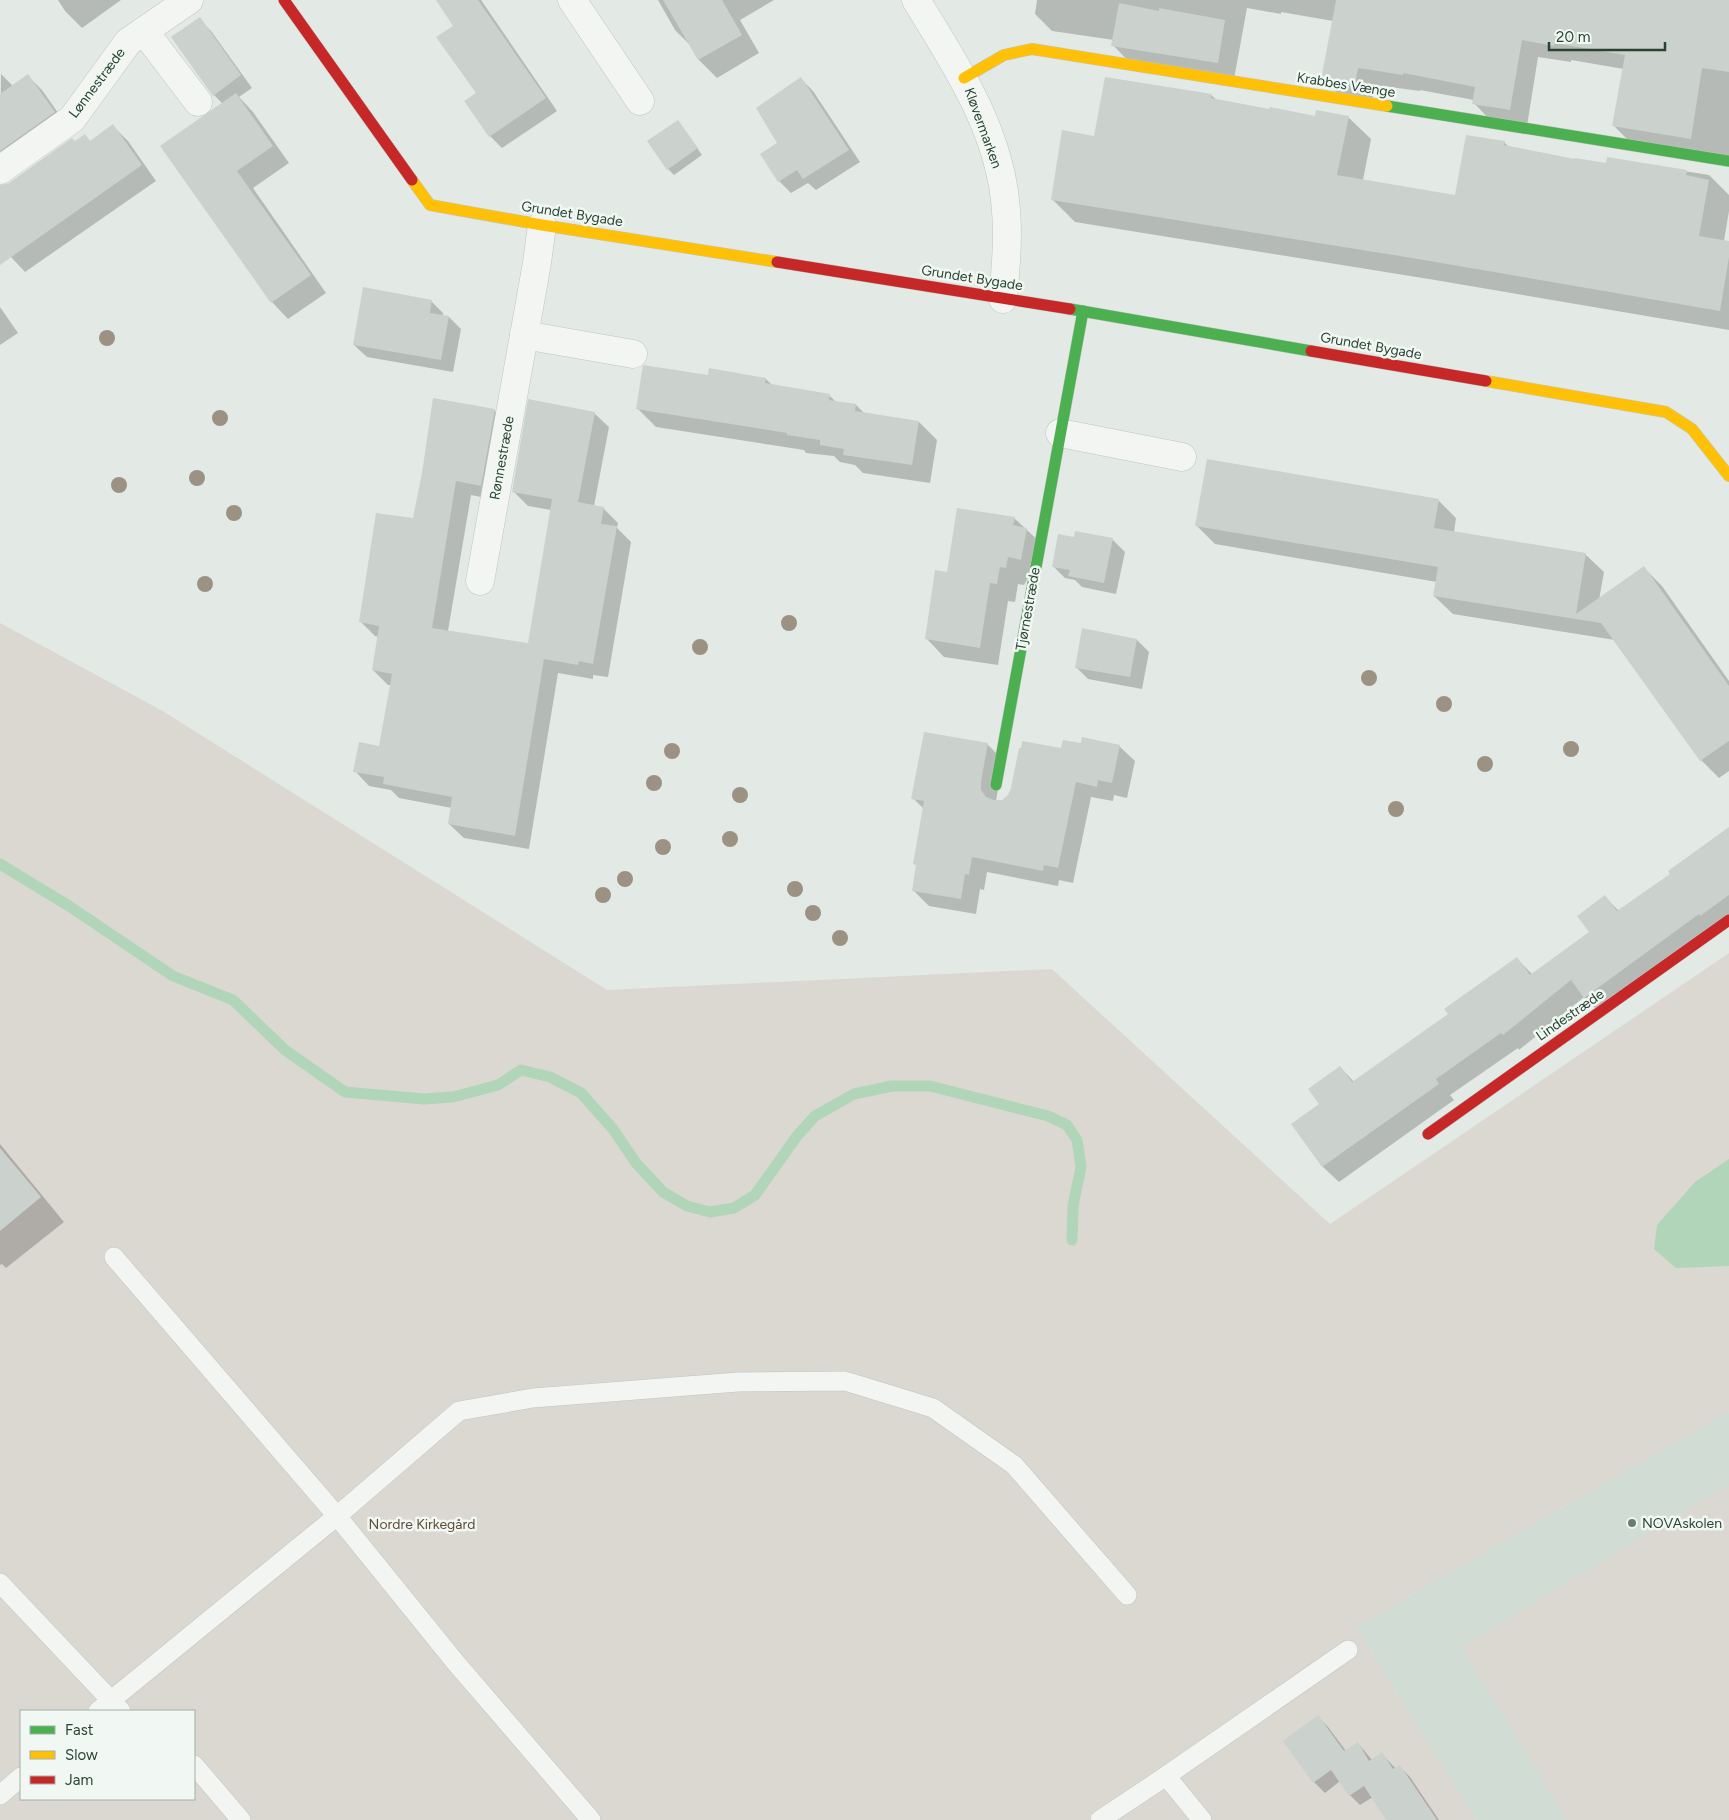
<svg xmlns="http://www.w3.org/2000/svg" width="1729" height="1820" viewBox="0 0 1729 1820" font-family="Figtree,sans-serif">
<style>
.built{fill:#d1dcd4}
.green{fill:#dbd8d2;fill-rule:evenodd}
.water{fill:#b1d5b8}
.shadow{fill:#0003}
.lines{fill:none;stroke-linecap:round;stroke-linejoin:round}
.stream{stroke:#b1d5b8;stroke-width:11}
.building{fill:#cbd1cd}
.lane-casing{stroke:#bfc5c1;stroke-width:20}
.street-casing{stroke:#bfc5c1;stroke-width:29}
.fast-casing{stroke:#bfc5c1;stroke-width:12}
.slow-casing{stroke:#bfc5c1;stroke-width:12}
.jam-casing{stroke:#bfc5c1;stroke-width:12}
.lane{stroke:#f3f5f3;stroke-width:19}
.street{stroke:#f3f5f3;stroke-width:28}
.fast{stroke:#4caf50;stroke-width:11}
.slow{stroke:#ffc107;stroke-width:11}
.jam{stroke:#c62828;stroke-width:11}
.tree{fill:#9b9284}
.poi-dot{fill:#6a7d71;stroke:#f1f8f3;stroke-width:2}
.labels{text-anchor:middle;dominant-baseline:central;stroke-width:5;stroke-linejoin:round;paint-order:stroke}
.street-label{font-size:14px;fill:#294332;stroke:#f1f8f3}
.poi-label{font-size:14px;fill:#294332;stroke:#f1f8f3;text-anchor:start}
.park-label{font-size:14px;fill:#604b35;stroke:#f1f8f3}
</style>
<rect width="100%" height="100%" fill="#e3e9e5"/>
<path class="built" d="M 1729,1411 L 1729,1820 L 1476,1820 L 1356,1627 Z"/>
<g class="green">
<path d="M 0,623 L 161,710 L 607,990 L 1052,969 L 1330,1224 L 1729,953 L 1729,1411 L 1356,1627 L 1476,1820 L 0,1820 ZM 21,1711 L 194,1711 L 194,1799 L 21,1799 Z"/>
<path d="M 1729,1484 L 1729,1820 L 1567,1820 L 1462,1647 Z"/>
</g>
<path class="water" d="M 1729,1159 L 1729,1266 L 1676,1268 L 1654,1249 L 1657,1225 L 1695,1182 Z"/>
<g class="shadow">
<path d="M 58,0 L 121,0 L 82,28 L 65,11 Z"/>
<path d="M 437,0 L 481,0 L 557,111 L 502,148 L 490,136 L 455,26 Z"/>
<path d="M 658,0 L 774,0 L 740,20 L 759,53 L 717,78 L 699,60 L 691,46 L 675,30 Z"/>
<path d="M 1037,0 L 1714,0 L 1729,2 L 1729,159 L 1631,143 L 1614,126 L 1624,69 L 1571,60 L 1571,62 L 1538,57 L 1527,126 L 1491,121 L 1474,103 L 1474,100 L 1420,90 L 1420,91 L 1375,85 L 1372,102 L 1340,96 L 1323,79 L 1333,21 L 1281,12 L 1281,14 L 1247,8 L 1234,79 L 1130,63 L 1113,45 L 1114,40 L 1052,31 L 1035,14 Z"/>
<path d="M 199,19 L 211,31 L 252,88 L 239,97 L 253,112 L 289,163 L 253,188 L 326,293 L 288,319 L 272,302 L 162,147 L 223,104 L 214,95 Z"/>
<path d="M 1,74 L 13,86 L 28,76 L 42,90 L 68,127 L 0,179 Z"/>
<path d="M 801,79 L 813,91 L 860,162 L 816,190 L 808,183 L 791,193 L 779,181 L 779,143 Z"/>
<path d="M 1211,95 L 1217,100 L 1316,118 L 1348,117 L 1371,139 L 1363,180 L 1456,197 L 1504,142 L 1510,148 L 1576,161 L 1607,164 L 1608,159 L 1709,175 L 1729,195 L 1729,211 L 1724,241 L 1729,242 L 1729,330 L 1435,280 L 1075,222 L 1052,199 L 1095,137 Z"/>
<path d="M 678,121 L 702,155 L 674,175 L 668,169 Z"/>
<path d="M 113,126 L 128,141 L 156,181 L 25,272 L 11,257 L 0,242 L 0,187 L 10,184 L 75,142 L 91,142 Z"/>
<path d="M 431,301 L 443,313 L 443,316 L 449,317 L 461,329 L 453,372 L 367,357 L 354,345 Z"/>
<path d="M 0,307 L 18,333 L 0,345 Z"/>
<path d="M 709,376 L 766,379 L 773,386 L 829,395 L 836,402 L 856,405 L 864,413 L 919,422 L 937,440 L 930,483 L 863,473 L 855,465 L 840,462 L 834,456 L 806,453 L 804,450 L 656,427 L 638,409 Z"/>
<path d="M 494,410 L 509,425 L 495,500 L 471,495 L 448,631 L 529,644 L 551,510 L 528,506 L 513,491 L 594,413 L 609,427 L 594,506 L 603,508 L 618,523 L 617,528 L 631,542 L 608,677 L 593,675 L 593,679 L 558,673 L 529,849 L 464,838 L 449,824 L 452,808 L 399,798 L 391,790 L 369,786 L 355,771 L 380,747 L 391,685 L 388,685 L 373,670 L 379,637 L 375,636 L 360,621 L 414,519 Z"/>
<path d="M 1438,500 L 1456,518 L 1454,532 L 1585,554 L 1604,572 L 1599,600 L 1644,568 L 1662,586 L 1729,681 L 1729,771 L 1719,778 L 1701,760 L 1615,640 L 1453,614 L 1434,596 L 1437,582 L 1215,544 L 1197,526 Z"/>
<path d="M 1014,518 L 1045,547 L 1024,585 L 1018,584 L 1015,602 L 1008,601 L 998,665 L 944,657 L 926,638 L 948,574 Z"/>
<path d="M 1113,540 L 1125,552 L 1116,594 L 1082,587 L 1075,580 L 1065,578 L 1053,566 Z"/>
<path d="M 1137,640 L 1149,652 L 1142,689 L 1088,679 L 1076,667 Z"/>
<path d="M 987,744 L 1003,760 L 996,801 L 1002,801 L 1062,750 L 1119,746 L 1135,761 L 1127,798 L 1114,795 L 1113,801 L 1091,797 L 1073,883 L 1059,880 L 1058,886 L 987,872 L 984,890 L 980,889 L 976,914 L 929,906 L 914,891 L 917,867 L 915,864 L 924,809 L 913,798 Z"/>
<path d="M 1729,828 L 1729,922 L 1600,1013 L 1584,997 L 1519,1050 L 1518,1048 L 1450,1095 L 1454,1100 L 1339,1182 L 1323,1167 L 1293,1124 L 1321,1105 L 1340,1067 L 1354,1082 L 1449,1014 L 1517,959 L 1533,975 L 1591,932 L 1605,897 L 1619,911 L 1672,874 Z"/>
<path d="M 0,1144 L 64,1222 L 6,1268 L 2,1264 L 0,1265 Z"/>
<path d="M 1318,1717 L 1328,1727 L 1346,1751 L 1358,1743 L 1372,1760 L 1382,1754 L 1396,1769 L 1400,1767 L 1410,1777 L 1439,1820 L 1388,1820 L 1373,1797 L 1360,1805 L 1350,1795 L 1340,1781 L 1325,1793 L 1314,1782 L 1285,1741 Z"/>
</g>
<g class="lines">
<path class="stream" d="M 0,864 L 69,906 L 173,976 L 233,1000 L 285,1050 L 345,1092 L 424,1099 L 453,1097 L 498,1085 L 521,1070 L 550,1077 L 581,1093 L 613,1129 L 636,1163 L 663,1192 L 687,1206 L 710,1212 L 734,1208 L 755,1195 L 797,1136 L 815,1116 L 854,1094 L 892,1086 L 930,1086 L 1048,1116 L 1067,1125 L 1077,1140 L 1081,1167 L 1073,1206 L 1072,1240"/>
</g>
<g class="building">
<path d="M 436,0 L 478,0 L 546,98 L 489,137 L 464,101 L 476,93 L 436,37 L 453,26 Z"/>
<path d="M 663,0 L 722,0 L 742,35 L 698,60 Z"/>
<path d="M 1336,0 L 1729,0 L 1729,72 L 1702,68 L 1691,139 L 1612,126 L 1625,55 L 1554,43 L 1554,46 L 1522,40 L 1510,110 L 1472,104 L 1475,87 L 1403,73 L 1403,75 L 1358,68 L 1355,85 L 1321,80 Z"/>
<path d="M 1119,3 L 1159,11 L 1159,8 L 1225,20 L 1218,63 L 1111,46 Z"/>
<path d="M 200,17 L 241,75 L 213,96 L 171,37 Z"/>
<path d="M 28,74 L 55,112 L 0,151 L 0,94 Z"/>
<path d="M 801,77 L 849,150 L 803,179 L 797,170 L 778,182 L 760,154 L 777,143 L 756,108 Z"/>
<path d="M 1105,77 L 1212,94 L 1211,98 L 1269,109 L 1270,107 L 1315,116 L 1316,110 L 1349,116 L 1337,175 L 1455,195 L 1466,135 L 1505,141 L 1504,145 L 1575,159 L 1575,158 L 1606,163 L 1607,157 L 1687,170 L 1686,175 L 1709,180 L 1699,236 L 1729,241 L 1729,257 L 1720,311 L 1412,258 L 1051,200 L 1062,130 L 1094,136 Z"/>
<path d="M 236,93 L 273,146 L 237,171 L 311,275 L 271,303 L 160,146 Z"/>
<path d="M 678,120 L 698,148 L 667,170 L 647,141 Z"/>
<path d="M 113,124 L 142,165 L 0,265 L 0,185 L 9,183 L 72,138 L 75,141 L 85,134 L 90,141 Z"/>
<path d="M 363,287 L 432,300 L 430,313 L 449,316 L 441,360 L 353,345 Z"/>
<path d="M 643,365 L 708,375 L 709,368 L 766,378 L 765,383 L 830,394 L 829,400 L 856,404 L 855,411 L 919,421 L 912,465 L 843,455 L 844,449 L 820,445 L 820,440 L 787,435 L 787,433 L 636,409 Z"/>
<path d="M 433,398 L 495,409 L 481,486 L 456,481 L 432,628 L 528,643 L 552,499 L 512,492 L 528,399 L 595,412 L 578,502 L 604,507 L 601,524 L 617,526 L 593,664 L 579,661 L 578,665 L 544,659 L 515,836 L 448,824 L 452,797 L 383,784 L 384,777 L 353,772 L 359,742 L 379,746 L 392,674 L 372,670 L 379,626 L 359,622 L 376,513 L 413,518 L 422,473 Z"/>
<path d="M 1207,459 L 1439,499 L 1434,528 L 1586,553 L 1576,614 L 1644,566 L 1729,686 L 1729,741 L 1700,761 L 1601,623 L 1433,596 L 1438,567 L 1195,526 Z"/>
<path d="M 957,508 L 1015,517 L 1013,525 L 1027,528 L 1021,560 L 1008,557 L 1006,568 L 1000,567 L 997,584 L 990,583 L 980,648 L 925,639 L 935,570 L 947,572 Z"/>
<path d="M 1075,531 L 1113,538 L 1104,583 L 1068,576 L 1070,570 L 1052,567 L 1058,534 L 1074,537 Z"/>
<path d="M 1082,628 L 1137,639 L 1130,677 L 1075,668 Z"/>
<path d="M 924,732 L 988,743 L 981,782 L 981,790 L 986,797 L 994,800 L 1002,800 L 1008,795 L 1011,788 L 1019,748 L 1021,748 L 1022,741 L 1061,748 L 1063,740 L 1081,743 L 1082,737 L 1120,745 L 1112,783 L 1098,780 L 1097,787 L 1076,782 L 1058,868 L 1044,865 L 1043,871 L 972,857 L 969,875 L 965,874 L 961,899 L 912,891 L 916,865 L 913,864 L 924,801 L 911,799 Z"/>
<path d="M 1729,827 L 1729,895 L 1700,916 L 1699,914 L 1584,998 L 1571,980 L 1503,1035 L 1501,1033 L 1436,1079 L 1439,1084 L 1322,1167 L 1291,1124 L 1319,1104 L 1308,1089 L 1340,1066 L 1352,1082 L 1448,1014 L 1444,1009 L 1517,957 L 1530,975 L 1589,932 L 1577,916 L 1605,895 L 1617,911 L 1670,874 L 1668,871 Z"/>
<path d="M 0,1148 L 41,1197 L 0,1231 Z"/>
<path d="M 1318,1715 L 1344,1751 L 1358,1742 L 1369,1761 L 1382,1752 L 1393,1769 L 1400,1765 L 1437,1820 L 1386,1820 L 1364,1786 L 1349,1796 L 1331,1770 L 1313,1783 L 1283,1741 Z"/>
</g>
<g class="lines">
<g class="lane-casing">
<g id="lane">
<path d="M 114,1257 L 337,1516 L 456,1663 L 591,1820"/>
<path d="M 0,1583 L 121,1711"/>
<path d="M 98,1711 L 337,1516 L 459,1411 L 533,1398 L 738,1382 L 845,1381 L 933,1408 L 1014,1465 L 1127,1595"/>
<path d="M 194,1765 L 241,1820"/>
<path d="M 1166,1776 L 1202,1820"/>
<path d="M 0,1795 L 21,1777"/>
<path d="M 1100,1820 L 1166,1776 L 1348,1650"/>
</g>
</g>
<g class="street-casing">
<g id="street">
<path d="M 572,0 L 640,101"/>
<path d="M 916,0 C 954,62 997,126 1005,200 C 1009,233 1006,265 1003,299"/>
<path d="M 144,31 L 198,102"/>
<path d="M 0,170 L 72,119 L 128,42 L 189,0"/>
<path d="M 524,335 L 633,354"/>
<path d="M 1060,433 L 1182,457"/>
<path d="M 480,581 L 537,263 L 542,225"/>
</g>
</g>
<g class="fast-casing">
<g id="fast">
<path d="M 1387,106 L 1729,161"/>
<path d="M 1070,309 L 1311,351"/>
<path d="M 996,785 L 1083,311"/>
</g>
</g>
<g class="slow-casing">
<g id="slow">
<path d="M 964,78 L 1004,55 L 1032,49 L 1387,106"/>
<path d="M 412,180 L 430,205 L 542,225 L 777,262"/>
<path d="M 1486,381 L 1666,412 L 1692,429 L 1729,476"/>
</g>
</g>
<g class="jam-casing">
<g id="jam">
<path d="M 284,0 L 412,180"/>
<path d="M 777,262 L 1070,309"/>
<path d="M 1311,351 L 1486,381"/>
<path d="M 1428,1134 L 1729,920"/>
</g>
</g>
<use href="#lane" class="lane"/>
<use href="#street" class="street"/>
<use href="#fast" class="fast"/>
<use href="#slow" class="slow"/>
<use href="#jam" class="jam"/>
</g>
<g class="tree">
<circle cx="107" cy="338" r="8"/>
<circle cx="220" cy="418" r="8"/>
<circle cx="197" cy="478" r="8"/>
<circle cx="119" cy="485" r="8"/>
<circle cx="234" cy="513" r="8"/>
<circle cx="205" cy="584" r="8"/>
<circle cx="789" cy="623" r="8"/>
<circle cx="700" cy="647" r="8"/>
<circle cx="1369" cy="678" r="8"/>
<circle cx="1444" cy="704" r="8"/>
<circle cx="1571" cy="749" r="8"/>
<circle cx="672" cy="751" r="8"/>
<circle cx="1485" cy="764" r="8"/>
<circle cx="654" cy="783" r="8"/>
<circle cx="740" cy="795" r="8"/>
<circle cx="1396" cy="809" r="8"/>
<circle cx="730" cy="839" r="8"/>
<circle cx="663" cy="847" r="8"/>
<circle cx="625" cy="879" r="8"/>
<circle cx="795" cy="889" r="8"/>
<circle cx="603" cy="895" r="8"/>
<circle cx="813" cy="913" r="8"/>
<circle cx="840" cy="938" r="8"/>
</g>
<circle class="poi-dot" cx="1632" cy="1523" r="5"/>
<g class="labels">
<g class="street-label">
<text transform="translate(97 83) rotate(-53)">Lønnestræde</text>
<text transform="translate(1346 85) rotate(9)">Krabbes Vænge</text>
<text transform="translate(983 128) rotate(70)">Kløvermarken</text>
<text transform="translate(572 214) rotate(9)">Grundet Bygade</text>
<text transform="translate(972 278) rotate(9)">Grundet Bygade</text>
<text transform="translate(1371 346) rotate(10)">Grundet Bygade</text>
<text transform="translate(502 458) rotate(-80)">Rønnestræde</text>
<text transform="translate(1028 609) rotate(-80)">Tjørnestræde</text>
<text transform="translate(1570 1015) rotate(-35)">Lindestræde</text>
</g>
<g class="poi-label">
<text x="1642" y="1523">NOVAskolen</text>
</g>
<g class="park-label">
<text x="422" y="1524">Nordre Kirkegård</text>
</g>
</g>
<rect x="20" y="1710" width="175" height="90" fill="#f1f8f3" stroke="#a1b0a6"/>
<rect x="30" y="1726" width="25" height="8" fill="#4caf50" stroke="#a1b0a6"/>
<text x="65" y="1735" font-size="15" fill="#294332">Fast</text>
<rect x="30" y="1751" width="25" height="8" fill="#ffc107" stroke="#a1b0a6"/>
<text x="65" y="1760" font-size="15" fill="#294332">Slow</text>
<rect x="30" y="1776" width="25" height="8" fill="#c62828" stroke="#a1b0a6"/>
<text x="65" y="1785" font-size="15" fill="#294332">Jam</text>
<path d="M1549 42v8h116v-8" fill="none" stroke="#294332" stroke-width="2.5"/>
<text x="1556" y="42" font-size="15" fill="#294332" stroke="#f1f8f3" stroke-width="4" paint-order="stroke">20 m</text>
</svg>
